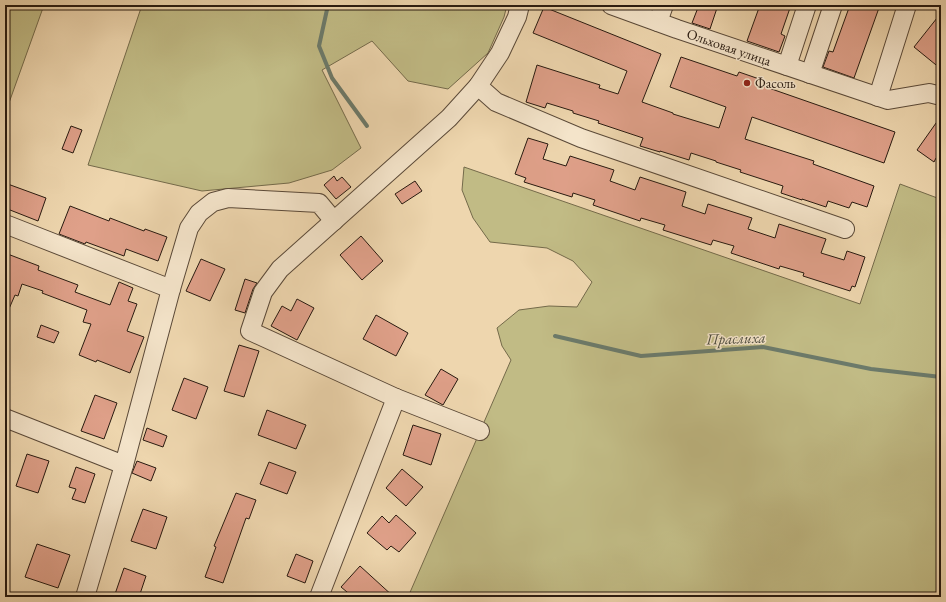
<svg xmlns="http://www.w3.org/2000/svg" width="946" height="602" viewBox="0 0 946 602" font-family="'EB Garamond',serif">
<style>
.green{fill:#c1bb85;stroke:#746a4a}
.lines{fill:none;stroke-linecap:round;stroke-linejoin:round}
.stream{stroke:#6c7a6a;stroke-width:4}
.building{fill:#dfa089;stroke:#281a10}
.minor-casing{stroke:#5a4938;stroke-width:20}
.minor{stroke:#f4e4ca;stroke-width:18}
.poi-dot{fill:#8f2418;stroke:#f4e4ca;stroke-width:1.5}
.labels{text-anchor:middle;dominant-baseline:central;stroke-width:3;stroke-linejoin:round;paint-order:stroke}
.street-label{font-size:14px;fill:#281a10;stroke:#f4e4ca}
.poi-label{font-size:14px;fill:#281a10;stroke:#f4e4ca;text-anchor:start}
.water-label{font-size:15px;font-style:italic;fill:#4a4a3d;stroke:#f4e4ca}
</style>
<rect width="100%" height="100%" fill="#eed6ae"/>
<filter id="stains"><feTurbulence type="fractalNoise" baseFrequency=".005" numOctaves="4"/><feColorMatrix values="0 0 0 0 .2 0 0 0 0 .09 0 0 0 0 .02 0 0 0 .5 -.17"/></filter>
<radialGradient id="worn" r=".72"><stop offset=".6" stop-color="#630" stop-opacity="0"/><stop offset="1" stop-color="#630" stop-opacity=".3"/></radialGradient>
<g class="green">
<path d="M 5,5 L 44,5 L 5,114 Z"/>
<path d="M 142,5 L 507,5 L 504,17 L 488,53 L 448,89 L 408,81 L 372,41 L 322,70 L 361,148 L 332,170 L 289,183 L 202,191 L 88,165 Z"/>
<path d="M 464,167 L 860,304 L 900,184 L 940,199 L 941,597 L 408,597 L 511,360 L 502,346 L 497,328 L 519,310 L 549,306 L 577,307 L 592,282 L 573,261 L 547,248 L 490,242 L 473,218 L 462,190 Z"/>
</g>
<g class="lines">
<g class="stream">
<path d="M 328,5 L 319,46 L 332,78 L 367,126"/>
<path d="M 555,336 L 641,356 L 763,347 L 871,369 L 941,377"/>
</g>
</g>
<g class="building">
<path d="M 699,5 L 718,5 L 710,29 L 692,23 Z"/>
<path d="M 760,5 L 791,5 L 781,34 L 785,36 L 779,52 L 747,41 Z"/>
<path d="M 850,5 L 880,5 L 854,78 L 823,67 L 829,51 L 833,52 Z"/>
<path d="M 544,7 L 661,54 L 642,102 L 673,113 L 673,114 L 719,128 L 726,107 L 670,87 L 681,57 L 737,76 L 739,72 L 765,81 L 763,86 L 895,132 L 884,163 L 752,117 L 745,139 L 814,161 L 813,164 L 874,186 L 867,207 L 852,202 L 849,208 L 828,201 L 826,207 L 802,199 L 802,200 L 781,193 L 783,186 L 740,172 L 741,170 L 716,162 L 716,161 L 691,153 L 689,160 L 660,151 L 660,152 L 640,146 L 643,138 L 598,123 L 599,121 L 573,113 L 573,111 L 547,103 L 545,108 L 526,102 L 537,65 L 600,85 L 599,88 L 618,94 L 627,71 L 533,33 Z"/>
<path d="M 941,13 L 941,69 L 914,47 Z"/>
<path d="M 941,116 L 941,162 L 936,158 L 934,162 L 917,150 Z"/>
<path d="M 71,126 L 82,130 L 73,153 L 62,149 Z"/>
<path d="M 528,138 L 548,144 L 543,159 L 566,166 L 570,156 L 595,164 L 614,170 L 610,181 L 635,190 L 640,177 L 686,192 L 682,206 L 705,214 L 708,204 L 752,218 L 748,229 L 775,238 L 779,224 L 826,239 L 821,253 L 844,260 L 847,251 L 865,257 L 855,287 L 852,286 L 850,291 L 803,276 L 804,273 L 780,266 L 779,269 L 731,253 L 734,246 L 713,240 L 711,245 L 663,230 L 665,225 L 641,218 L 640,221 L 593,205 L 595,200 L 573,193 L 572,197 L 524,182 L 526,178 L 515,174 Z"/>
<path d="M 334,176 L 337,181 L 342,177 L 351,187 L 336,199 L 324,185 Z"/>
<path d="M 415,181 L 422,191 L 402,204 L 395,194 Z"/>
<path d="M 5,183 L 46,198 L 38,221 L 5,208 Z"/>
<path d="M 70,206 L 109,221 L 110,218 L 144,231 L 145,229 L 167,237 L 158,261 L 126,249 L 124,256 L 86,242 L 85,244 L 59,234 Z"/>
<path d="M 361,236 L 383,261 L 362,280 L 340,255 Z"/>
<path d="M 5,253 L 39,266 L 38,270 L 78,285 L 75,292 L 110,305 L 119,282 L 133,288 L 128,301 L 137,304 L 127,331 L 144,337 L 130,373 L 97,360 L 96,362 L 79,355 L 91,324 L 83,322 L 87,310 L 42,293 L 43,291 L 22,284 L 18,296 L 15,295 L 5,318 Z"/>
<path d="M 201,259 L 225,269 L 210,301 L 186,291 Z"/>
<path d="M 245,279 L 257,283 L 253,289 L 245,313 L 235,310 Z"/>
<path d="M 297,299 L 314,308 L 297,340 L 271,326 L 282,306 L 291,311 Z"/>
<path d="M 376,315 L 408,333 L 396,356 L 363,339 Z"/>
<path d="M 41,325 L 59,332 L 54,343 L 37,337 Z"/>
<path d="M 239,345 L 259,351 L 244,397 L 224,391 Z"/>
<path d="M 441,369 L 458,379 L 443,405 L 425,395 Z"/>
<path d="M 184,378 L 208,387 L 196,419 L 172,410 Z"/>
<path d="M 95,395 L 117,403 L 104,439 L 81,431 Z"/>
<path d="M 267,410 L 306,425 L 296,449 L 258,435 Z"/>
<path d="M 413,425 L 441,434 L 431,465 L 403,455 Z"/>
<path d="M 147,428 L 167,436 L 163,447 L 143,440 Z"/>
<path d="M 27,454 L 49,461 L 38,493 L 16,486 Z"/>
<path d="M 137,461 L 156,468 L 151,481 L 132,473 Z"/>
<path d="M 269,462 L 296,472 L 287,494 L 260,484 Z"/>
<path d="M 76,467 L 95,474 L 85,503 L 72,499 L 76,489 L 69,487 Z"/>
<path d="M 402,469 L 423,487 L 406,506 L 386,488 Z"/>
<path d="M 236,493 L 256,500 L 249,519 L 246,518 L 223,583 L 205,577 L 216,547 L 214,546 Z"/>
<path d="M 143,509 L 167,517 L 156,549 L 131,541 Z"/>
<path d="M 396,515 L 416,533 L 399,552 L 391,546 L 387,550 L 367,533 L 382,516 L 389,523 Z"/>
<path d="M 37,544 L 70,555 L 58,588 L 25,577 Z"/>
<path d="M 296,554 L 313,561 L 305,583 L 287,576 Z"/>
<path d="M 360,566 L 394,597 L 353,597 L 341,587 Z"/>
<path d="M 124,568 L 146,576 L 139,597 L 114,597 Z"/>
</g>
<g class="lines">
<g class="minor-casing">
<g id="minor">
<path d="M 611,5 L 677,29 L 888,100 L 929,93 L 941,96"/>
<path d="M 658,22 L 664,5"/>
<path d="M 787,66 L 807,5"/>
<path d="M 810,74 L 833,5"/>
<path d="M 478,86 L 496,102 L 581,138 L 845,229"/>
<path d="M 878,97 L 907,5"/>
<path d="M 5,224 L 171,289"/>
<path d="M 396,398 L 480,431"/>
<path d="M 5,418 L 124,465"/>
<path d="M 85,597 L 124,465 L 171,289 L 189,228 L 199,213 L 213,202 L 228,198 L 319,203 L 334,221"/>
<path d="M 319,597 L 396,398 L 250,331 L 263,292 L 280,269 L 449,118 L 478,86 L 500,53 L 517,17 L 520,5"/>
</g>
</g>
<use href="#minor" class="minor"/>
</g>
<circle class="poi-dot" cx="747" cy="83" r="4"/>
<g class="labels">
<g class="street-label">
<text transform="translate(729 47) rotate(19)">Ольховая улица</text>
</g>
<g class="poi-label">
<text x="755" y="83">Фасоль</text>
</g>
<g class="water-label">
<text transform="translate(736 338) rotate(-2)">Праслиха</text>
</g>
</g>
<rect width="946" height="602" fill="none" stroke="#eed6ae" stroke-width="20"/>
<rect x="6" y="6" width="934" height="590" fill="none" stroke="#281a10" stroke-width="2"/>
<rect x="10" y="10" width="926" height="582" fill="none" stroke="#281a10"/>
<rect width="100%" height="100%" filter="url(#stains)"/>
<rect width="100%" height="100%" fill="url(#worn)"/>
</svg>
